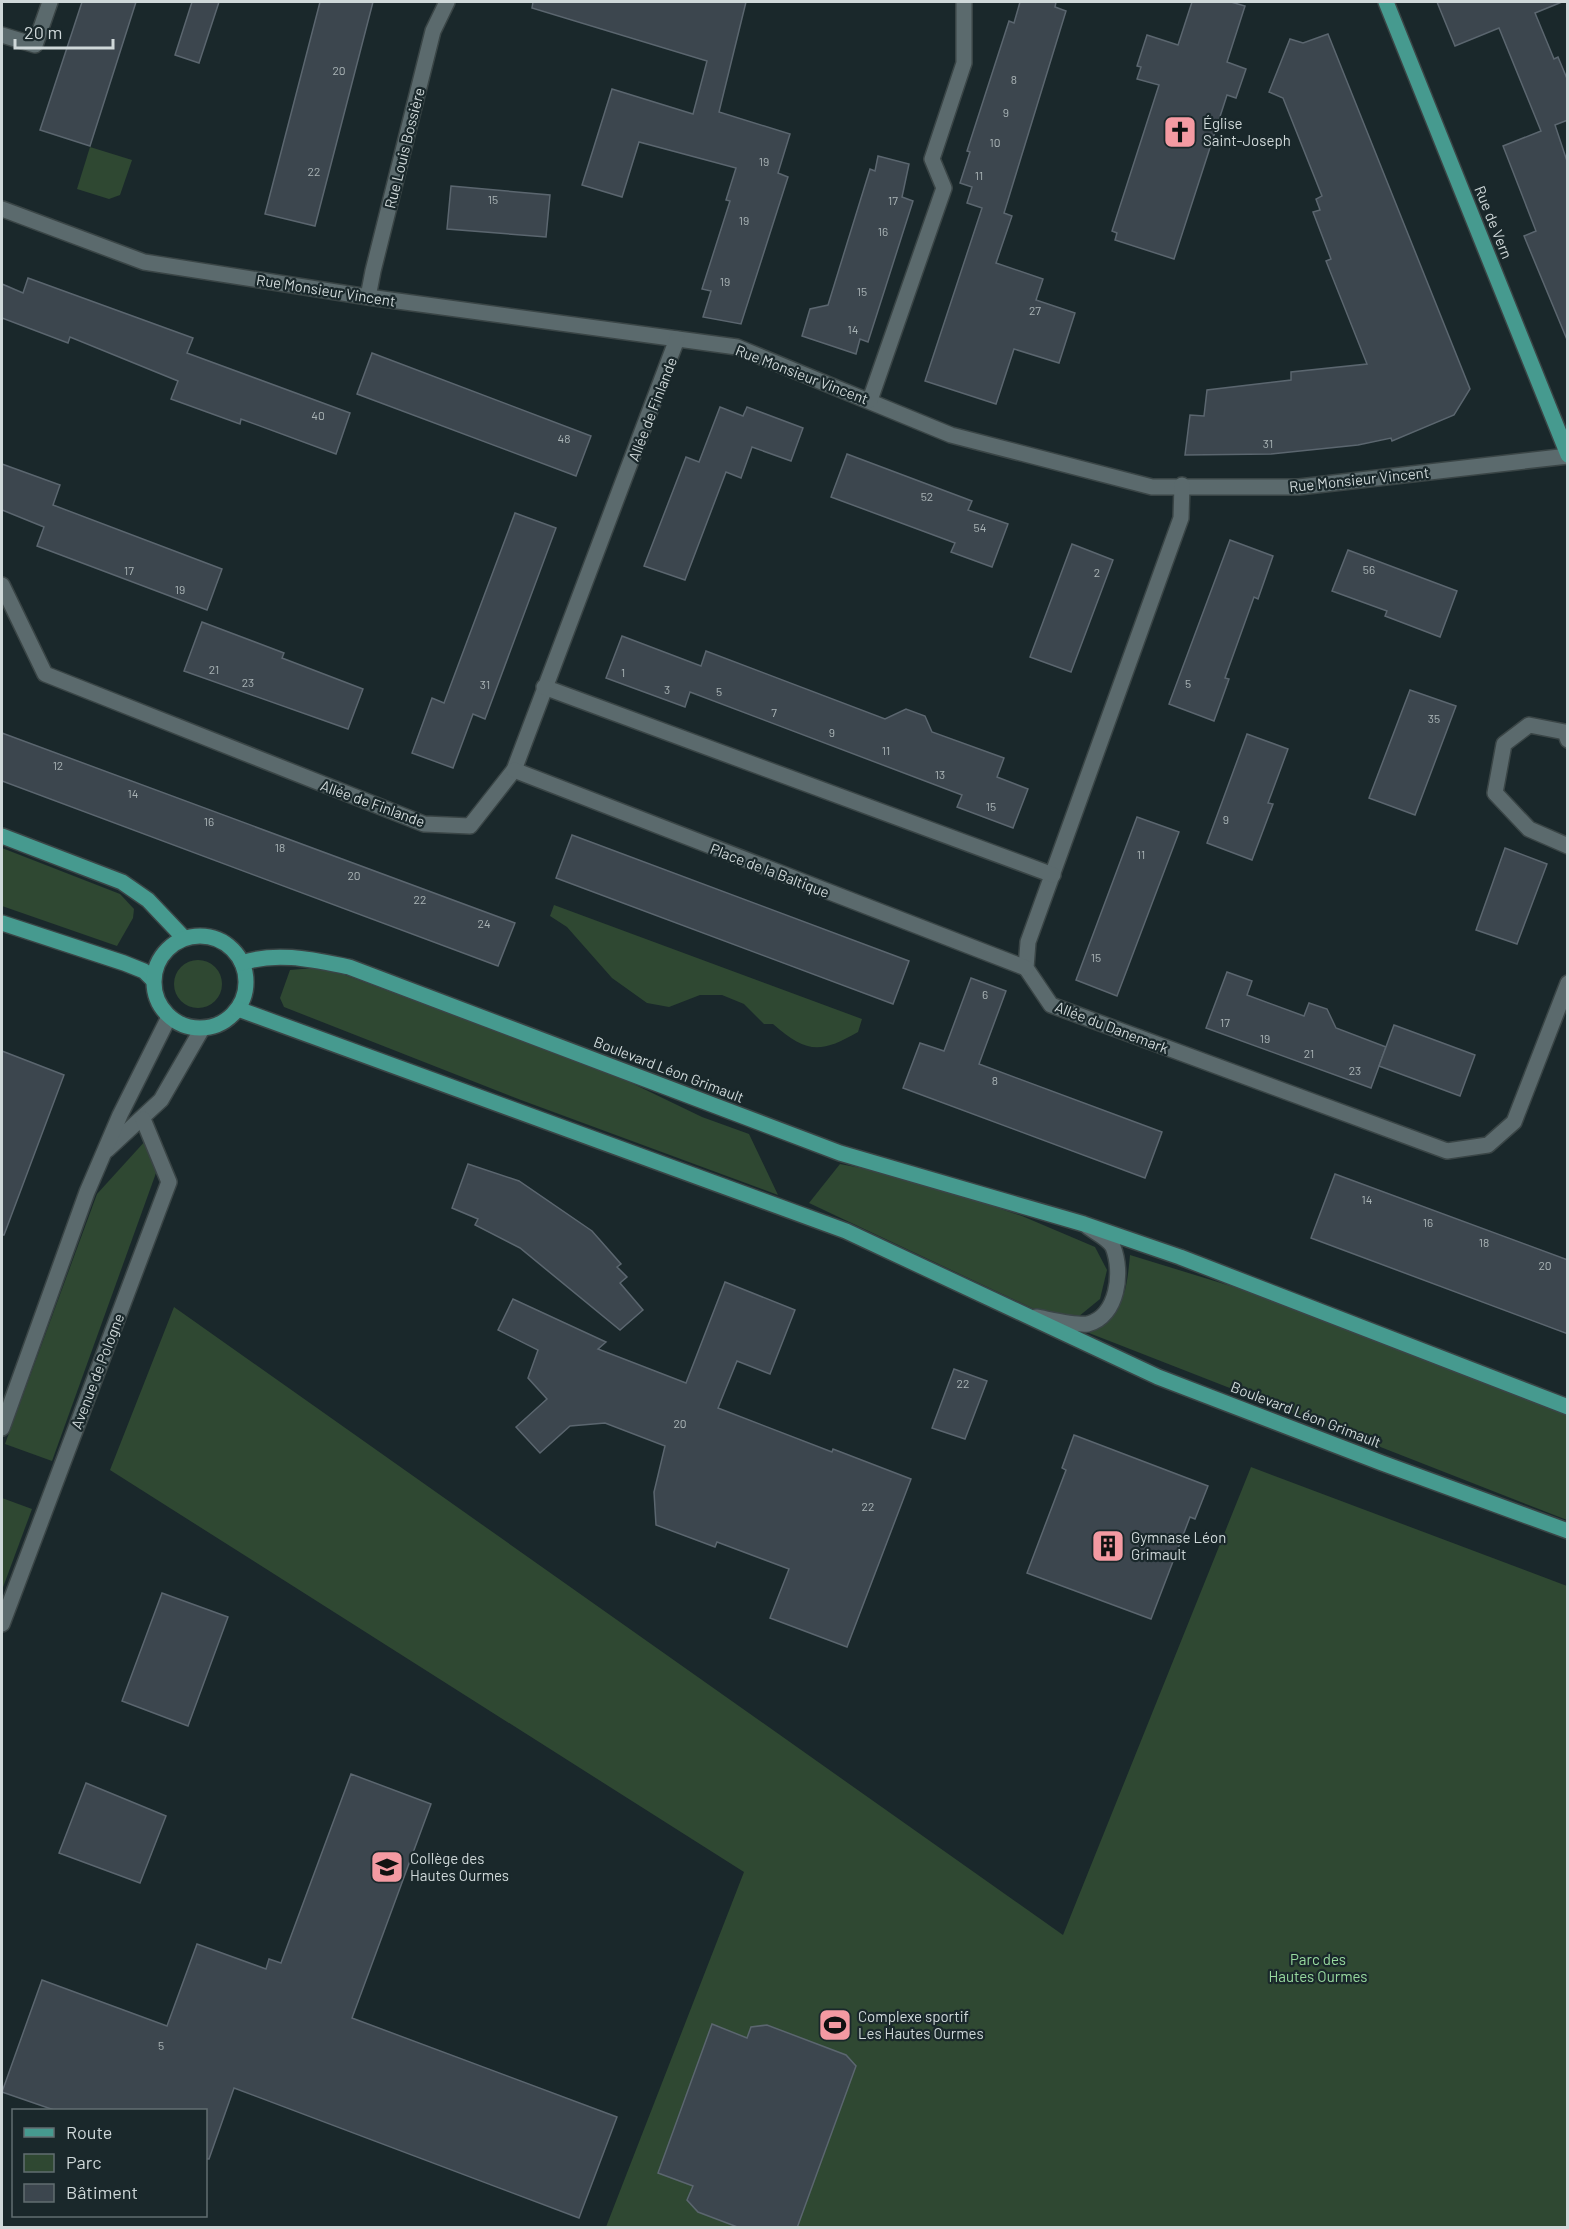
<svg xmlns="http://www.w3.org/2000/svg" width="1569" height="2229" viewBox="0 0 1569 2229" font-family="Barlow,sans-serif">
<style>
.green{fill:#2f4832}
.building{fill:#3c464e;stroke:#5b666f;stroke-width:1.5}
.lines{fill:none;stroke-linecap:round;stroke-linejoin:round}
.minor-casing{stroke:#3a4546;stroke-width:18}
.major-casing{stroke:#3a4546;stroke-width:18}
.minor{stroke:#5b6a6d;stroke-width:15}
.major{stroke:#469a8f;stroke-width:15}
.labels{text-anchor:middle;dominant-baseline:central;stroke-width:4.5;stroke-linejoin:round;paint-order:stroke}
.number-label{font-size:12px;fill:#aab4b6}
.poi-label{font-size:15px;fill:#cfd8d9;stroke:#1a282b;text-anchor:start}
.street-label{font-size:15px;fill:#cfd8d9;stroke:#1a282b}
.park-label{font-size:15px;fill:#98da9f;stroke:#1a282b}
</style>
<rect width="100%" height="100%" fill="#1a282b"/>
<g class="green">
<path d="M 90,147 L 132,160 L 120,195 L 109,199 L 77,189 Z"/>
<path d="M 2,848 L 120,894 L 134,909 L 133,918 L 117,946 L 2,906 Z"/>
<path d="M 554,905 L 862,1019 L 858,1032 C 820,1054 806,1053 773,1024 L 764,1024 L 744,1004 L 722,995 L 700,995 L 669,1007 L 647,1003 L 612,978 L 567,927 L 550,916 Z"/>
<circle cx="198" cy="984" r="24"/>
<path d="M 314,968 L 345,975 L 619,1077 L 702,1117 L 749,1134 L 778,1195 L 521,1100 L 284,1007 L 280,998 L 290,970 Z"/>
<path d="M 147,1139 L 156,1173 L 52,1461 L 5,1444 L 97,1194 Z"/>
<path d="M 840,1164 L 903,1176 L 1022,1216 L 1095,1247 L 1107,1270 L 1100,1299 L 1078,1317 L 1036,1310 L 809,1203 Z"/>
<path d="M 1130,1255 L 1247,1291 L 1567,1414 L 1567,1520 L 1089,1333 C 1124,1307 1126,1298 1130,1255 Z"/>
<path d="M 174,1307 L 1063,1935 L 1251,1467 L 1567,1586 L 1567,2227 L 606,2227 L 744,1872 L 110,1470 Z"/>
<path d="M 2,1498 L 32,1509 L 2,1590 Z"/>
</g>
<g class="building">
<path d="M 82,2 L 136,2 L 90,146 L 40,130 Z"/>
<path d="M 192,2 L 219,2 L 199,63 L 175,55 Z"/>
<path d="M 320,2 L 373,2 L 315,226 L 265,214 Z"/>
<path d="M 533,2 L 746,2 L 719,112 L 790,134 L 778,173 L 788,177 L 741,324 L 703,317 L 711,291 L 702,289 L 730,201 L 726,200 L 736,168 L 639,142 L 622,197 L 582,185 L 612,89 L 693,114 L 707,61 L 532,8 Z"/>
<path d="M 1020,2 L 1056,2 L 1055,7 L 1066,11 L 1004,213 L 1012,216 L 996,263 L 1043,279 L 1036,300 L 1075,313 L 1059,363 L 1014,349 L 996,404 L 925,381 L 982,208 L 967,203 L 972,187 L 960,183 L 970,152 L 967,151 L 1009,21 L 1014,23 Z"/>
<path d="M 1192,2 L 1231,2 L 1245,6 L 1227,62 L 1246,69 L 1236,98 L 1227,95 L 1174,259 L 1115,240 L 1117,233 L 1112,231 L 1159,85 L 1137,79 L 1141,67 L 1137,66 L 1147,35 L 1178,45 Z"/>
<path d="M 1437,2 L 1562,2 L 1535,13 L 1554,59 L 1558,57 L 1568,81 L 1568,120 L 1555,125 L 1568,164 L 1568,342 L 1524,236 L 1536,231 L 1503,146 L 1541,131 L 1499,28 L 1455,46 Z"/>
<path d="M 1328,34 L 1470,389 L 1454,415 L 1392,441 L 1391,438 L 1358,445 L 1271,454 L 1185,455 L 1190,415 L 1204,416 L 1207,390 L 1291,380 L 1291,372 L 1367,364 L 1326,261 L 1331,259 L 1313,212 L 1320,210 L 1316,199 L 1322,196 L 1283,98 L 1269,92 L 1290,39 L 1303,43 Z"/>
<path d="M 878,156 L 909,164 L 902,197 L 913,201 L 868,342 L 860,339 L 856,354 L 802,336 L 810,309 L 828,305 L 870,169 L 875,171 Z"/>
<path d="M 451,186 L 550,195 L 546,237 L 447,229 Z"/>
<path d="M 28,278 L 193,338 L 187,353 L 350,413 L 336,454 L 241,419 L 240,424 L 171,399 L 178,381 L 70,337 L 68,343 L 2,318 L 2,284 L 23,293 Z"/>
<path d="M 372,353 L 591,436 L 576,476 L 357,394 Z"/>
<path d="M 720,407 L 743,416 L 747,407 L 803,428 L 791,461 L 752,447 L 741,478 L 726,472 L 685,580 L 644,566 L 686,457 L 699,462 Z"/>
<path d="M 847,454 L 972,501 L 968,510 L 1008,524 L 992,567 L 951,552 L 955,543 L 831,497 Z"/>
<path d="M 2,464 L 60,485 L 53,505 L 222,569 L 207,610 L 37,546 L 44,527 L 2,510 Z"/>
<path d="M 515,513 L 556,528 L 485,719 L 473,714 L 453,768 L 412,753 L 432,698 L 444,703 Z"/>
<path d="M 1230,540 L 1273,556 L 1258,599 L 1254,597 L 1225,678 L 1229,679 L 1214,721 L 1169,704 Z"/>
<path d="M 1072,544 L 1113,560 L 1071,672 L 1030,657 Z"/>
<path d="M 1348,550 L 1457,591 L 1440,637 L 1385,616 L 1387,611 L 1332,591 Z"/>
<path d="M 202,622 L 284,653 L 282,658 L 363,689 L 348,729 L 184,671 Z"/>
<path d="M 622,636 L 701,666 L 706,651 L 885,719 L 906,709 L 925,716 L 932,732 L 1004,758 L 997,777 L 1028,789 L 1013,828 L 957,807 L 962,795 L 690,692 L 685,707 L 606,678 Z"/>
<path d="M 1410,690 L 1456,706 L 1415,815 L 1369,798 Z"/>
<path d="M 2,733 L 515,923 L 498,966 L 2,781 Z"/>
<path d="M 1247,734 L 1288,749 L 1268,803 L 1273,804 L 1252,860 L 1207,843 Z"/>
<path d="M 1137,817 L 1179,832 L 1117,996 L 1076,980 Z"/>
<path d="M 572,835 L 909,961 L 893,1004 L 556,878 Z"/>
<path d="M 1505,848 L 1547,864 L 1517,944 L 1476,930 Z"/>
<path d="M 1227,972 L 1252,981 L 1247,995 L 1304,1016 L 1309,1003 L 1327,1009 L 1336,1028 L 1386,1047 L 1371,1088 L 1206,1028 Z"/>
<path d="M 971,978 L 1006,991 L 979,1064 L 1162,1132 L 1145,1178 L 903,1088 L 920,1043 L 944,1051 Z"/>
<path d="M 1394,1025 L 1475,1055 L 1460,1096 L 1379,1066 Z"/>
<path d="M 2,1051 L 64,1075 L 4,1235 L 2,1235 Z"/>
<path d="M 468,1164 L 519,1181 L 592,1231 L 621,1264 L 617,1267 L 627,1277 L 620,1283 L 643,1310 L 620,1330 L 520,1248 L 475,1225 L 478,1219 L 452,1208 Z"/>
<path d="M 1335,1174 L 1568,1260 L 1568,1334 L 1311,1238 Z"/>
<path d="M 725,1282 L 795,1310 L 770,1374 L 737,1361 L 718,1408 L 832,1452 L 833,1449 L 911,1479 L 847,1647 L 770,1618 L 789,1569 L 717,1542 L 715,1547 L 656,1525 L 654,1492 L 665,1446 L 605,1423 L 570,1426 L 540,1453 L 516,1427 L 547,1399 L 528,1378 L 538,1350 L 498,1330 L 513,1299 L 606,1342 L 598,1349 L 686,1383 Z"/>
<path d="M 954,1369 L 987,1381 L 965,1439 L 932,1428 Z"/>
<path d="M 1074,1435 L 1208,1486 L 1195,1519 L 1190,1517 L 1151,1619 L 1027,1573 L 1066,1470 L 1062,1468 Z"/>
<path d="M 162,1593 L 228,1617 L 188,1726 L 122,1701 Z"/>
<path d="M 351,1774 L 431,1804 L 352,2018 L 617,2117 L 579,2218 L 234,2088 L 209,2159 L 206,2159 L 206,2110 L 54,2110 L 2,2092 L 42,1980 L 167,2026 L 197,1944 L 266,1969 L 269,1959 L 281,1963 Z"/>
<path d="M 86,1783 L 166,1816 L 140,1883 L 59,1853 Z"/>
<path d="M 712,2024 L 747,2038 L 751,2027 L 767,2025 L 846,2055 L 856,2066 L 797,2228 L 740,2228 L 698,2212 L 687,2200 L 693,2186 L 658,2173 Z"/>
</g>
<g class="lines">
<g class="minor-casing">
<g id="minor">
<path d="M 2,35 L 35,45 L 50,2"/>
<path d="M 2,209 L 144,262 L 368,297 L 737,347 L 951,435 L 1152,487 L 1299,487 L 1568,456"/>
<path d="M 368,297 L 373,271 L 433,31 L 447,2"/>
<path d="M 870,400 L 944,188 L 932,159 L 964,63 L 964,2"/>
<path d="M 1182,485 L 1181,518 L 1028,942 L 1026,968 L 1051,1005 L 1447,1151 L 1488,1145 L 1514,1122 L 1568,983"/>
<path d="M 2,585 L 45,674 L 424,824 L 470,826 L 514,770 L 677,339"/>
<path d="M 544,687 L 1053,875"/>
<path d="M 1568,740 L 1565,732 L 1529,725 L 1504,744 L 1495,793 L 1529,829 L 1568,846"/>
<path d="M 514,770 L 1026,968"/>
<path d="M 107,1150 L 161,1100 L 202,1029"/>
<path d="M 1036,1317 C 1048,1319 1077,1326 1088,1324 C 1118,1316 1123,1272 1113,1247 C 1109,1239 1095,1232 1088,1227"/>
<path d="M 2,1428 L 87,1192 L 120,1115 L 169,1017"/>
<path d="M 2,1624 L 169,1182 L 143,1119"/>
</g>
</g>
<g class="major-casing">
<g id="major">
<path d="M 1386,2 L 1568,455"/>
<path d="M 2,836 L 122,882 L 148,900 L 184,938"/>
<path d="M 2,923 L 124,963 L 144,971 L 153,980"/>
<circle cx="200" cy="982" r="46"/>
<path d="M 242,963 C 277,951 314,960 349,967 L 840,1153 L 1084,1224 L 1180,1257 L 1568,1407"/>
<path d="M 238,1009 L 846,1231 L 1158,1377 L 1382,1463 L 1568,1531"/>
</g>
</g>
<use href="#minor" class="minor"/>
<use href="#major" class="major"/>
</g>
<defs>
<g id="church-square" transform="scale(1.725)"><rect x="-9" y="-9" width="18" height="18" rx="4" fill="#f49aa2" stroke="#1a282b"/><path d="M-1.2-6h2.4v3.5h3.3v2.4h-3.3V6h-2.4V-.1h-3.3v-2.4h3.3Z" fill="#111"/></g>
<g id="building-square" transform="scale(1.725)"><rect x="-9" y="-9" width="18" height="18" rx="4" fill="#f49aa2" stroke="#1a282b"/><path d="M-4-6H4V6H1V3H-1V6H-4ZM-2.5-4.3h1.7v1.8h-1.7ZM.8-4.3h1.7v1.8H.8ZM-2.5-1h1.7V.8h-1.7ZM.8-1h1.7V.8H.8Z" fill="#111"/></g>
<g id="school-square" transform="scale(1.725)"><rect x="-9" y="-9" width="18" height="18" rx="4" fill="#f49aa2" stroke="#1a282b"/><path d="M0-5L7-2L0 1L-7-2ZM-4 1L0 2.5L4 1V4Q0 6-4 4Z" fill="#111"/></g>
<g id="stadium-square" transform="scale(1.725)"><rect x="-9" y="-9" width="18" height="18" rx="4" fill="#f49aa2" stroke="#1a282b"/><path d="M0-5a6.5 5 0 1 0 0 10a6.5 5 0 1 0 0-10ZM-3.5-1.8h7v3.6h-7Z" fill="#111"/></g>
</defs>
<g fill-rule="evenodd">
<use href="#church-square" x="1180" y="132"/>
<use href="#building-square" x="1108" y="1546"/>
<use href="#school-square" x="387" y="1867"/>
<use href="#stadium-square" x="835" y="2025"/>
</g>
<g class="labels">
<g class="number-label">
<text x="339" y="70">20</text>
<text x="1014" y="79">8</text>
<text x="1006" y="112">9</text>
<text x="995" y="142">10</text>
<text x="764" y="161">19</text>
<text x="314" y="171">22</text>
<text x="979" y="175">11</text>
<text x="493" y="199">15</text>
<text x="893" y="200">17</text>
<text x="744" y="220">19</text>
<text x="883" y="231">16</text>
<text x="725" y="281">19</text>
<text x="862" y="291">15</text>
<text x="1035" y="310">27</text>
<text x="853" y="329">14</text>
<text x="318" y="415">40</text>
<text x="564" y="438">48</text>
<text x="1268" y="443">31</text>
<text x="927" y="496">52</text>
<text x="980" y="527">54</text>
<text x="1369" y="569">56</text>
<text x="129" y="570">17</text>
<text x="1097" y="572">2</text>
<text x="180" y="589">19</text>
<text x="214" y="669">21</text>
<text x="623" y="672">1</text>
<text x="248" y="682">23</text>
<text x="1188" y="683">5</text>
<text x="485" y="684">31</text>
<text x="667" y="689">3</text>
<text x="719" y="691">5</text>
<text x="774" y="712">7</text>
<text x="1434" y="718">35</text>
<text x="832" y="732">9</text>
<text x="886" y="750">11</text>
<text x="58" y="765">12</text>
<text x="940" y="774">13</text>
<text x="133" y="793">14</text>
<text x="991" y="806">15</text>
<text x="1226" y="819">9</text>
<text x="209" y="821">16</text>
<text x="280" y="847">18</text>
<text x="1141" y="854">11</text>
<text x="354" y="875">20</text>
<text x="420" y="899">22</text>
<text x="484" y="923">24</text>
<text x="1096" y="957">15</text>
<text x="985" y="994">6</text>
<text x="1225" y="1022">17</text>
<text x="1265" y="1038">19</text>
<text x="1309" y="1053">21</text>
<text x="1355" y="1070">23</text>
<text x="995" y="1080">8</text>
<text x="1367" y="1199">14</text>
<text x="1428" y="1222">16</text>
<text x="1484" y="1242">18</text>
<text x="1545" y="1265">20</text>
<text x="963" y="1383">22</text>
<text x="680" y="1423">20</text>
<text x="868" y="1506">22</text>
<text x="161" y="2045">5</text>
</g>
<g class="poi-label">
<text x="1203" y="123">Église<tspan x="1203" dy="17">Saint-Joseph</tspan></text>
<text x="1131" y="1537">Gymnase Léon<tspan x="1131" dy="17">Grimault</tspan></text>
<text x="410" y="1858">Collège des<tspan x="410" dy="17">Hautes Ourmes</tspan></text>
<text x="858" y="2016">Complexe sportif<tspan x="858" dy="17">Les Hautes Ourmes</tspan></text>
</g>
<g class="street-label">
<text transform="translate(404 148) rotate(-76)">Rue Louis Bossière</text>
<text transform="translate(1494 222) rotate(68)">Rue de Vern</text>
<text transform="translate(326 290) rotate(9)">Rue Monsieur Vincent</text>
<text transform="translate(802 374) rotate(21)">Rue Monsieur Vincent</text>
<text transform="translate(652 409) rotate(-69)">Allée de Finlande</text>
<text transform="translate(1359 479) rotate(-6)">Rue Monsieur Vincent</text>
<text transform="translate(373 803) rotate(20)">Allée de Finlande</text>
<text transform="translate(770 870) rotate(21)">Place de la Baltique</text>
<text transform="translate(1112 1027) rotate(21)">Allée du Danemark</text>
<text transform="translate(669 1069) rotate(21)">Boulevard Léon Grimault</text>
<text transform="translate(97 1371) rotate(-69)">Avenue de Pologne</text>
<text transform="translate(1306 1414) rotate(21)">Boulevard Léon Grimault</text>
</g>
<g class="park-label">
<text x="1318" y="1959">Parc des<tspan x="1318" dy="17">Hautes Ourmes</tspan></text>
</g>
</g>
<rect width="1569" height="2229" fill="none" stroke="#cfd8d9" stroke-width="6"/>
<rect x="12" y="2109" width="195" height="108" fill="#1a282b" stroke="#626e71" stroke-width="1.5"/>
<rect x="24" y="2128" width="30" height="9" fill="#469a8f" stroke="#626e71" stroke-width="1.5"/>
<text x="66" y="2139" font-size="18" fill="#cfd8d9">Route</text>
<rect x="24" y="2154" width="30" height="18" fill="#2f4832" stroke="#626e71" stroke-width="1.5"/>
<text x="66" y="2169" font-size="18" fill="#cfd8d9">Parc</text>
<rect x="24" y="2184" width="30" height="18" fill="#3c464e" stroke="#626e71" stroke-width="1.5"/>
<text x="66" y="2199" font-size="18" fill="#cfd8d9">Bâtiment</text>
<path d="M15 39v9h98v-9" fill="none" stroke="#cfd8d9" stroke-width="3"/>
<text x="24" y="39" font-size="18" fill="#cfd8d9" stroke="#1a282b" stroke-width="4.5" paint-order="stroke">20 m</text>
</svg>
